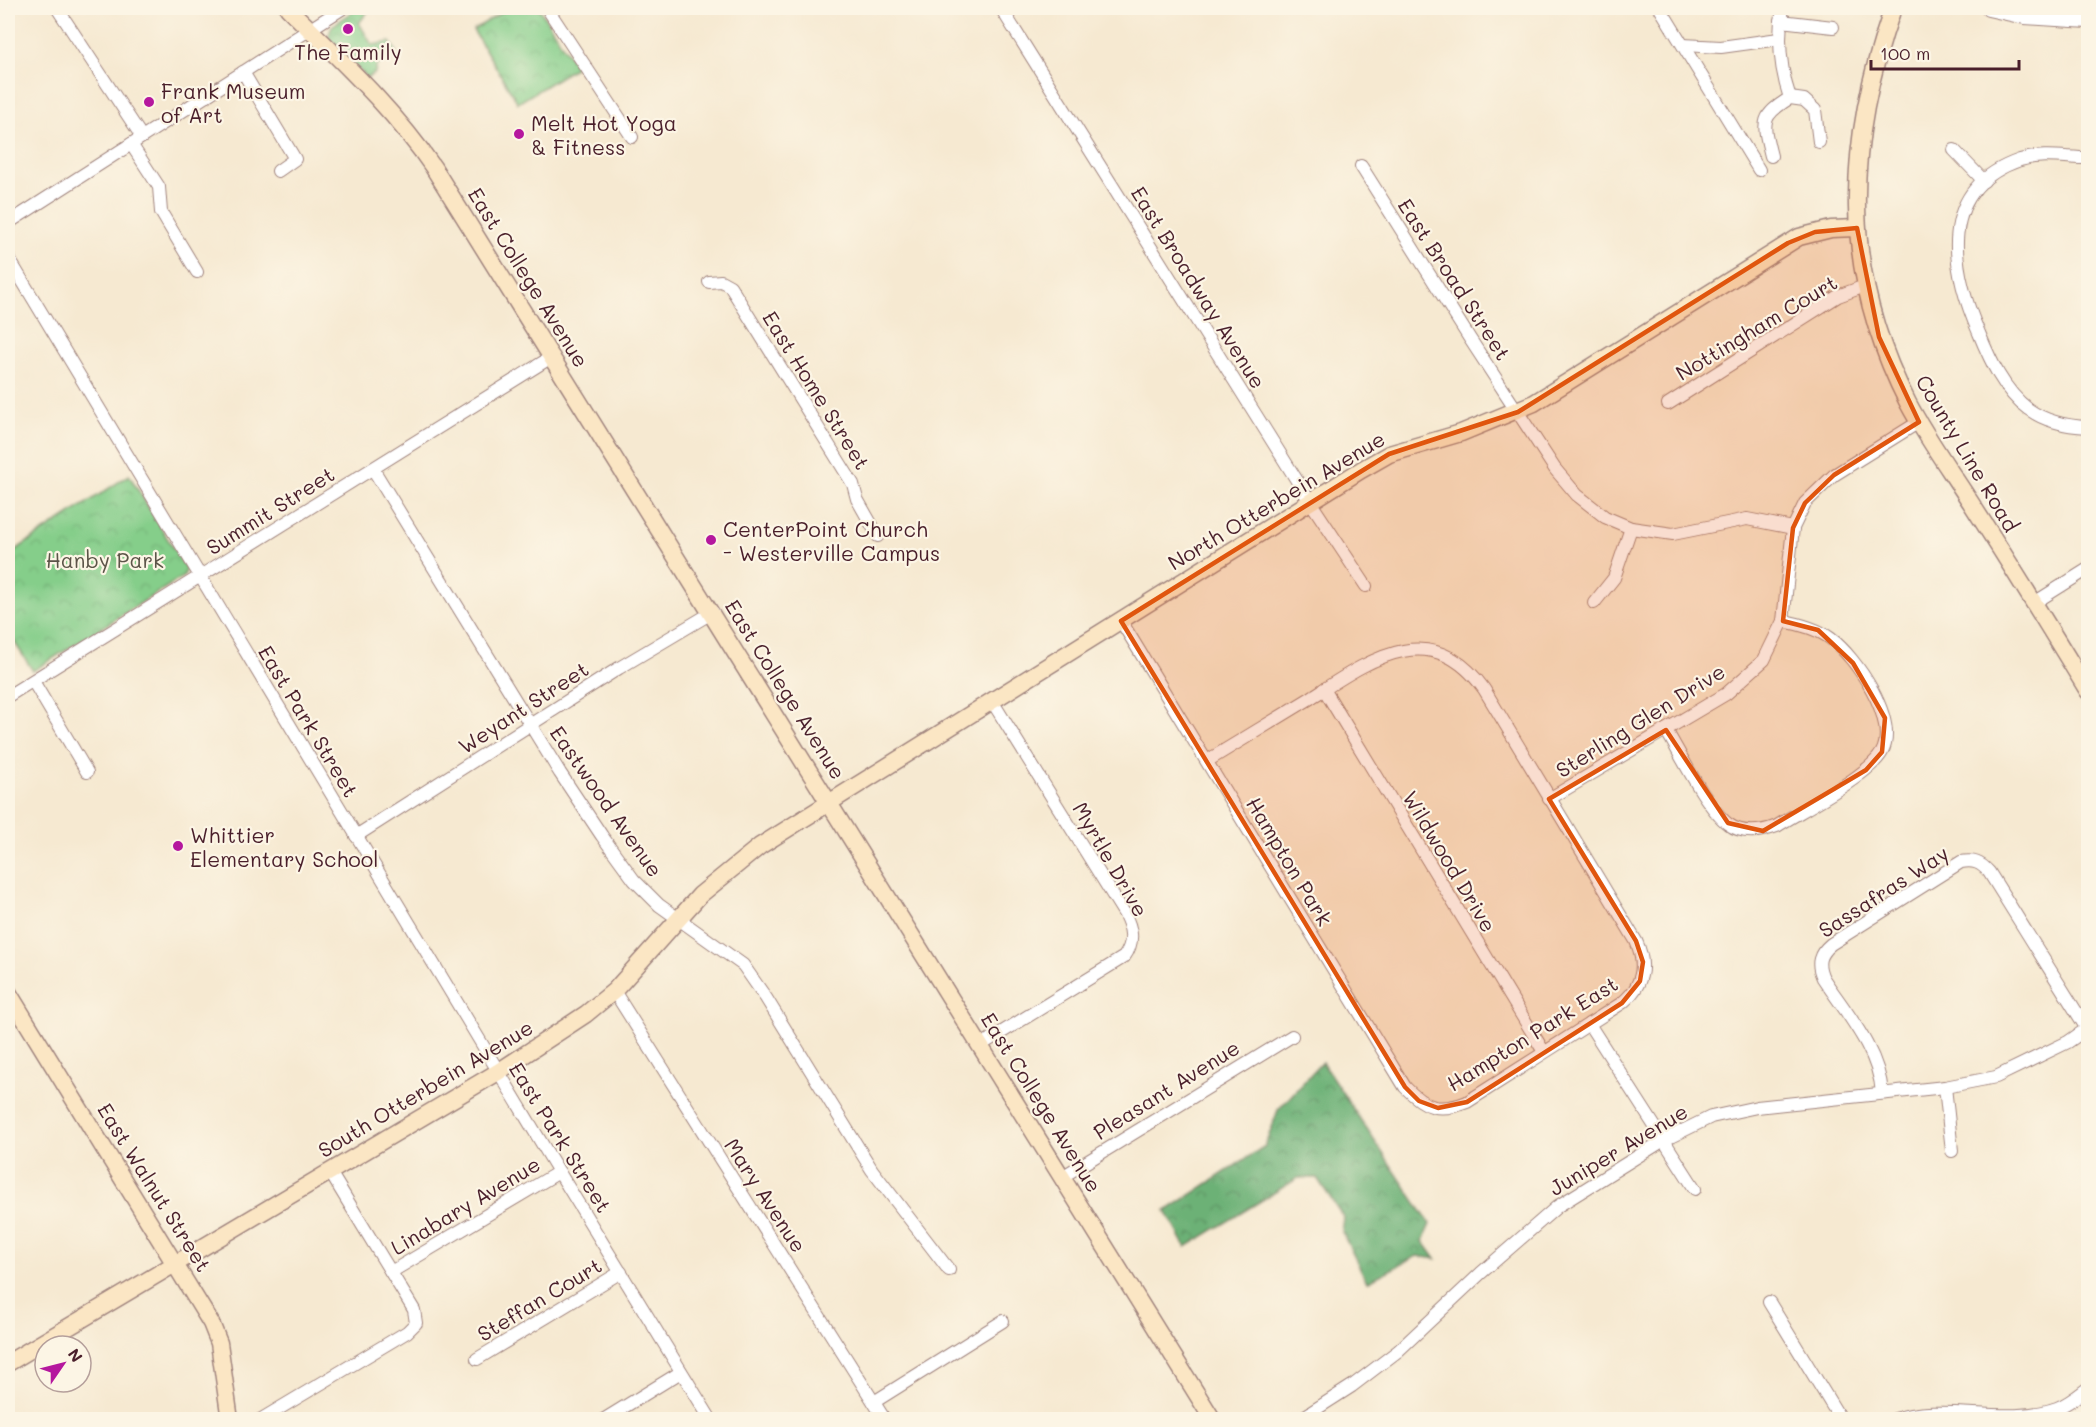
<svg xmlns="http://www.w3.org/2000/svg" width="2096" height="1427" viewBox="0 0 2096 1427" font-family="Mali,sans-serif">
<style>
.forest{fill:url(#forest-crowns);stroke:#5b6850;stroke-width:1.5}
.park{fill:url(#park-crowns);stroke:#68765a;stroke-width:1.5}
.lines{fill:none;stroke-linecap:round;stroke-linejoin:round}
.street-casing{stroke:#a0847e;stroke-width:14}
.secondary-casing{stroke:#a0847e;stroke-width:19}
.street{stroke:#fff;stroke-width:12}
.secondary{stroke:#fbe6c4;stroke-width:16}
.marked{fill:#e0560e;fill-opacity:0.2;stroke:#e0560e;stroke-width:4.5;stroke-linejoin:round}
.poi-dot{fill:#b5179e;stroke:#fcf5e5;stroke-width:2}
.labels{text-anchor:middle;dominant-baseline:central;stroke-width:4.5;stroke-linejoin:round;paint-order:stroke}
.poi-label{font-size:21px;fill:#4a1f2b;stroke:#fcf5e5;text-anchor:start}
.street-label{font-size:21px;fill:#4a1f2b;stroke:#fcf5e5}
.park-label{font-size:21px;fill:#5c5448;stroke:#fcf5e5}
</style>
<defs>
<pattern id="forest-crowns" width="20" height="18" patternUnits="userSpaceOnUse" patternTransform="scale(1.5)"><rect width="20" height="18" fill="#6cb176"/><path d="M2 6a3 3 0 1 1 6 0M12 15a3 3 0 1 1 6 0" fill="none" stroke="#5b8f61"/></pattern>
<pattern id="park-crowns" width="20" height="18" patternUnits="userSpaceOnUse" patternTransform="scale(1.5)"><rect width="20" height="18" fill="#85ce8a"/><path d="M2 6a3 3 0 1 1 6 0M12 15a3 3 0 1 1 6 0" fill="none" stroke="#74b077"/></pattern>
</defs>
<rect width="100%" height="100%" fill="#fcf5e5"/>
<filter id="ink" filterUnits="userSpaceOnUse"><feTurbulence type="fractalNoise" baseFrequency=".0167" numOctaves="2"/><feDisplacementMap in="SourceGraphic" scale="12" xChannelSelector="R" yChannelSelector="G"/><feConvolveMatrix kernelMatrix="1 2 1 2 8 2 1 2 1" color-interpolation-filters="sRGB"/></filter>
<filter id="wash" filterUnits="userSpaceOnUse"><feTurbulence type="fractalNoise" baseFrequency=".008" numOctaves="4" result="noise"/><feDisplacementMap in="SourceGraphic" scale="24" xChannelSelector="R" yChannelSelector="G"/><feGaussianBlur stdDeviation="1.35" result="paint"/><feColorMatrix in="noise" values="0 0 0 0 0 0 0 0 0 0 0 0 0 0 0 0 0 1.4 0 .05"/><feComposite in="paint" operator="in"/></filter>
<g filter="url(#wash)">
<rect width="100%" height="100%" fill="#f6e9d1"/>
<path class="forest" d="M 1322,1062 L 1430,1224 L 1423,1241 L 1436,1259 L 1417,1256 L 1367,1282 L 1342,1232 L 1344,1218 L 1317,1178 L 1298,1178 L 1186,1247 L 1166,1211 L 1265,1146 L 1278,1110 Z"/>
<g class="park">
<path d="M 359,8 L 369,10 L 359,23 L 372,45 L 390,42 L 397,52 L 376,66 L 375,73 L 367,78 L 328,38 L 332,26 Z"/>
<path d="M 509,8 L 539,8 L 576,67 L 518,103 L 473,30 Z"/>
<path d="M 129,475 L 186,569 L 184,576 L 33,671 L 8,632 L 8,555 Z"/>
</g>
</g>
<g filter="url(#ink)">
<g class="lines">
<g class="street-casing">
<g id="street">
<path d="M 57,8 L 142,137"/>
<path d="M 547,8 L 632,137"/>
<path d="M 1001,8 L 1311,503 L 1366,586"/>
<path d="M 1660,8 L 1759,170"/>
<path d="M 1783,8 C 1777,39 1780,68 1790,98 L 1804,100 L 1815,110 L 1819,142"/>
<path d="M 1988,10 L 2024,18 L 2088,22"/>
<path d="M 1781,21 L 1833,27"/>
<path d="M 1683,45 L 1721,47 L 1779,39"/>
<path d="M 243,72 L 295,159 L 278,171"/>
<path d="M 131,144 L 159,187 L 161,212 L 197,272"/>
<path d="M 1954,150 L 1984,181"/>
<path d="M 1771,156 C 1763,123 1759,117 1790,98"/>
<path d="M 2088,158 C 2066,158 2043,153 2020,160 C 1936,189 1951,269 1979,333 C 1990,360 2004,391 2028,409 C 2046,422 2067,426 2088,427"/>
<path d="M 1361,166 L 1470,339 L 1555,469 L 1577,495 L 1605,517 L 1631,528 L 1673,534 L 1747,519 L 1793,528"/>
<path d="M 8,223 L 343,8"/>
<path d="M 8,257 L 559,1172 L 711,1420"/>
<path d="M 709,282 L 721,281 L 730,286 L 853,484 L 857,499 L 878,536"/>
<path d="M 1668,404 L 1838,296 L 1865,286"/>
<path d="M 373,469 L 560,773 L 602,836 L 634,880 L 659,905 L 743,965 L 766,998 L 872,1170 L 949,1270"/>
<path d="M 1594,603 L 1614,578 L 1631,528"/>
<path d="M 2034,603 L 2088,569"/>
<path d="M 1121,621 L 1405,1087 C 1425,1108 1439,1113 1467,1102 L 1622,1003 C 1643,986 1647,965 1636,941 L 1484,689 C 1430,614 1367,662 1309,699 C 1275,720 1241,740 1207,761"/>
<path d="M 33,681 L 87,772"/>
<path d="M 1324,689 L 1544,1052"/>
<path d="M 8,696 L 553,356"/>
<path d="M 1666,730 C 1681,755 1706,807 1728,824 C 1743,835 1761,832 1777,826 C 1802,810 1869,776 1882,752 C 1899,720 1856,657 1830,638 C 1816,628 1800,624 1783,621"/>
<path d="M 1549,799 L 1726,694 L 1764,660 L 1783,621 L 1793,528 L 1805,503 L 1834,475 L 1919,422"/>
<path d="M 356,836 L 619,668 L 713,612"/>
<path d="M 614,991 L 885,1420"/>
<path d="M 1589,1024 L 1695,1189"/>
<path d="M 981,1045 L 1124,957 C 1135,942 1132,928 1124,913 L 992,701"/>
<path d="M 1945,1087 L 1952,1151"/>
<path d="M 1882,1093 C 1879,1050 1846,1013 1823,978 C 1816,963 1819,954 1831,944 L 1961,862 C 1974,860 1980,862 1989,872 L 2087,1029"/>
<path d="M 1062,1177 L 1292,1036"/>
<path d="M 391,1272 L 559,1172"/>
<path d="M 1769,1302 L 1841,1420"/>
<path d="M 477,1359 L 621,1272"/>
<path d="M 874,1402 L 1003,1321"/>
<path d="M 260,1420 L 407,1332 L 416,1323 L 414,1310 L 330,1172"/>
<path d="M 603,1420 L 681,1372"/>
<path d="M 1299,1420 L 1352,1386 L 1398,1351 L 1481,1273 L 1558,1206 L 1664,1140 L 1711,1117 L 1757,1107 L 1945,1087 L 1996,1077 L 2068,1042 L 2088,1028"/>
<path d="M 1892,1420 C 1945,1401 2003,1427 2057,1408 C 2068,1404 2079,1395 2088,1388"/>
</g>
</g>
<g class="secondary-casing">
<g id="secondary">
<path d="M 288,8 C 339,59 392,107 433,167 L 1213,1420"/>
<path d="M 1893,8 C 1845,145 1840,270 1908,403 C 1928,441 1955,477 1978,514 C 2016,573 2052,632 2088,691"/>
<path d="M 8,992 L 211,1323 L 219,1343 L 230,1420"/>
<path d="M 8,1363 L 498,1072 L 586,1014 L 614,991 L 700,895 L 760,846 L 1361,470 L 1389,454 L 1461,433 L 1534,403 L 1799,237 L 1831,229 L 1857,228"/>
</g>
</g>
<use href="#street" class="street"/>
<use href="#secondary" class="secondary"/>
</g>
</g>
<path class="marked" d="M 1857,228 L 1879,337 L 1919,422 L 1834,475 L 1805,503 L 1793,528 L 1783,621 L 1818,630 L 1853,663 L 1885,718 L 1882,752 L 1866,770 L 1763,831 L 1728,823 L 1666,730 L 1549,799 L 1636,941 L 1643,962 L 1640,981 L 1622,1003 L 1467,1102 L 1438,1108 L 1419,1101 L 1405,1087 L 1121,621 L 1389,454 L 1518,412 L 1788,243 L 1815,232 Z"/>
<g class="poi-dot">
<circle cx="348" cy="29" r="6"/>
<circle cx="149" cy="102" r="6"/>
<circle cx="519" cy="134" r="6"/>
<circle cx="711" cy="540" r="6"/>
<circle cx="178" cy="846" r="6"/>
</g>
<g class="labels">
<g class="poi-label">
<text x="348" y="51" text-anchor="middle">The Family</text>
<text x="161" y="90">Frank Museum<tspan x="161" dy="24">of Art</tspan></text>
<text x="531" y="122">Melt Hot Yoga<tspan x="531" dy="24">&amp; Fitness</tspan></text>
<text x="723" y="528">CenterPoint Church<tspan x="723" dy="24">- Westerville Campus</tspan></text>
<text x="190" y="834">Whittier<tspan x="190" dy="24">Elementary School</tspan></text>
</g>
<g class="street-label">
<text transform="translate(529 277) rotate(58)">East College Avenue</text>
<text transform="translate(1455 279) rotate(57)">East Broad Street</text>
<text transform="translate(1199 287) rotate(58)">East Broadway Avenue</text>
<text transform="translate(1756 327) rotate(-31)">Nottingham Court</text>
<text transform="translate(817 390) rotate(58)">East Home Street</text>
<text transform="translate(1968 453) rotate(59)">County Line Road</text>
<text transform="translate(1276 500) rotate(-31)">North Otterbein Avenue</text>
<text transform="translate(270 510) rotate(-32)">Summit Street</text>
<text transform="translate(786 689) rotate(58)">East College Avenue</text>
<text transform="translate(523 707) rotate(-33)">Weyant Street</text>
<text transform="translate(1640 720) rotate(-32)">Sterling Glen Drive</text>
<text transform="translate(309 721) rotate(59)">East Park Street</text>
<text transform="translate(607 801) rotate(55)">Eastwood Avenue</text>
<text transform="translate(1111 859) rotate(60)">Myrtle Drive</text>
<text transform="translate(1290 861) rotate(59)">Hampton Park</text>
<text transform="translate(1450 861) rotate(59)">Wildwood Drive</text>
<text transform="translate(1883 891) rotate(-33)">Sassafras Way</text>
<text transform="translate(1532 1033) rotate(-32)">Hampton Park East</text>
<text transform="translate(425 1088) rotate(-31)">South Otterbein Avenue</text>
<text transform="translate(1166 1089) rotate(-32)">Pleasant Avenue</text>
<text transform="translate(1042 1102) rotate(58)">East College Avenue</text>
<text transform="translate(561 1137) rotate(58)">East Park Street</text>
<text transform="translate(1618 1149) rotate(-31)">Juniper Avenue</text>
<text transform="translate(155 1187) rotate(58)">East Walnut Street</text>
<text transform="translate(766 1195) rotate(57)">Mary Avenue</text>
<text transform="translate(465 1205) rotate(-31)">Linabary Avenue</text>
<text transform="translate(539 1299) rotate(-31)">Steffan Court</text>
</g>
<g class="park-label">
<text x="105" y="559">Hanby Park</text>
</g>
</g>
<rect width="2096" height="1427" fill="none" stroke="#fcf5e5" stroke-width="30"/>
<g transform="translate(63 1364) rotate(55)"><circle r="28" fill="#fcf5e5" stroke="#b59f9b" stroke-width="1.5"/>
<path d="M0-4.5L10 22L0 15L-10 22Z" fill="#b5179e"/>
<text y="-9" font-size="16" font-weight="bold" text-anchor="middle" fill="#4a1f2b">N</text>
</g>
<path d="M1871 60v9h148v-9" fill="none" stroke="#4a1f2b" stroke-width="3"/>
<text x="1880" y="60" font-size="18" fill="#4a1f2b" stroke="#fcf5e5" stroke-width="4.5" paint-order="stroke">100 m</text>
</svg>
